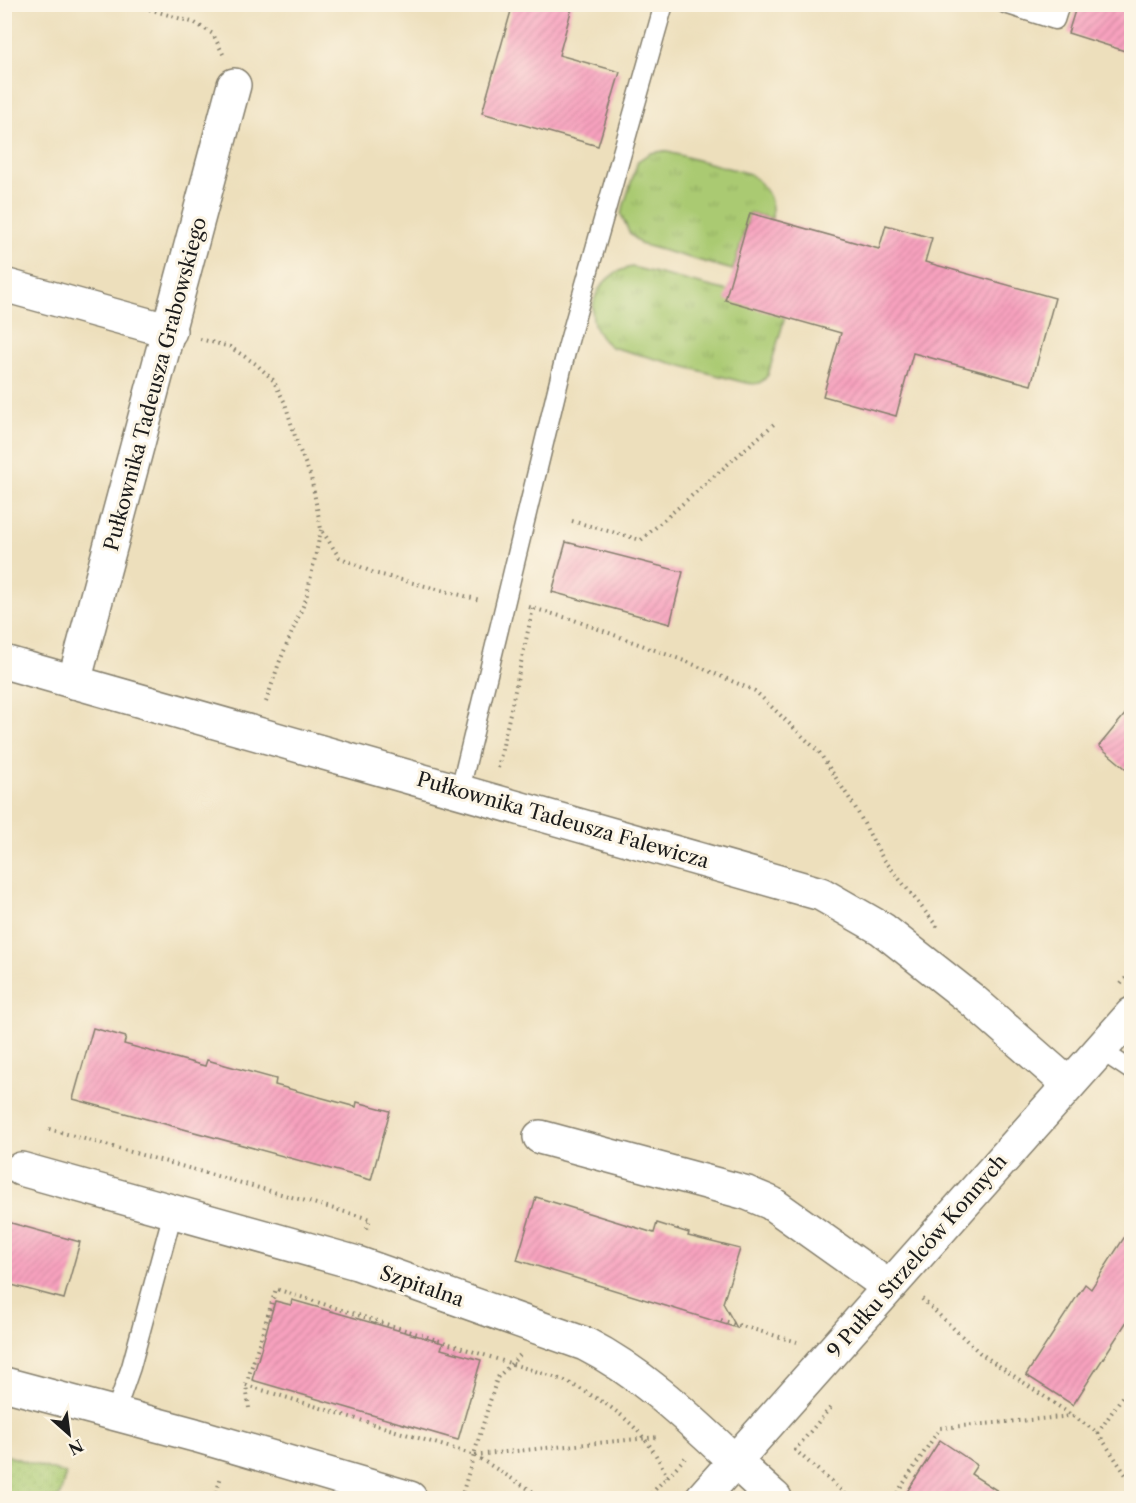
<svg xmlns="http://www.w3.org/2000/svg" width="1136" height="1503" viewBox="0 0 1136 1503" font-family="'Libre Caslon Text',serif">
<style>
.grass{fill:url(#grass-tufts);stroke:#637347;stroke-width:1.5}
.park{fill:url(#park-dots);stroke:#637347;stroke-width:1.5}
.building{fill:url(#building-hatch)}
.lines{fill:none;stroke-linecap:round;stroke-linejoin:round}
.service-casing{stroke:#847e6c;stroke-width:21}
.minor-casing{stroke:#847e6c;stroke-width:36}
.path{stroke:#847e6c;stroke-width:4;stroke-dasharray:1.5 4.5;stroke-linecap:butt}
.service{stroke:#fff;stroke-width:18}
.minor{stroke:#fff;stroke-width:33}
.labels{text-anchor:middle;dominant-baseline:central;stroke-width:6;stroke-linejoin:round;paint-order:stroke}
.street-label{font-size:20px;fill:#1c1c1c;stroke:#fcf5e5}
</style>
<defs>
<pattern id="grass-tufts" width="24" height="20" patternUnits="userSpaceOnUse" patternTransform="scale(1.5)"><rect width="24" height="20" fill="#aaca72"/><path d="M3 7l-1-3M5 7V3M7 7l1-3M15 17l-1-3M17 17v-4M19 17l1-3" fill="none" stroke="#92ad62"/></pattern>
<pattern id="park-dots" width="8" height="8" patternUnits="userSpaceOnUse" patternTransform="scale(1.5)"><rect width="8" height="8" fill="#aaca72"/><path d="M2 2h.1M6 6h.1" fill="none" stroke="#92ad62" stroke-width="1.8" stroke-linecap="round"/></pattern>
<pattern id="building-hatch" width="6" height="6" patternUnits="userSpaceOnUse" patternTransform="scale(1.5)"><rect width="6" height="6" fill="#f7a1be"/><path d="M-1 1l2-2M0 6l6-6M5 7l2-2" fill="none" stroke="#d38aa3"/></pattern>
</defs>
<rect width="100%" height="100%" fill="#fcf5e5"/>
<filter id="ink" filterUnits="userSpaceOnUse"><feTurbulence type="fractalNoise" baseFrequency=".0167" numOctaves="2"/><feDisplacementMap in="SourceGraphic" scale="12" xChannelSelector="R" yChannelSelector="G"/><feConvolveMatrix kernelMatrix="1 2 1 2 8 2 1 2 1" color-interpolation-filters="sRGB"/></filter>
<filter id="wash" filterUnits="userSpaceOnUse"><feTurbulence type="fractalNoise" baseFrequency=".008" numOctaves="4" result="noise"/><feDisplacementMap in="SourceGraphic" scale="24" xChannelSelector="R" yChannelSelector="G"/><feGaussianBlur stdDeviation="1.35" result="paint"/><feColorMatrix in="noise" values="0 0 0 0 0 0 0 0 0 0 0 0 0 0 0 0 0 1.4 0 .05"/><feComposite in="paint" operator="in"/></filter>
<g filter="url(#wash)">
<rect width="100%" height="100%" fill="#eddfbc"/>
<g class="grass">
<path d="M 664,151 L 750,174 C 766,186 774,198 772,219 L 750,213 L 733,270 L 640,244 L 629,232 L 621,214 L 638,161 L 650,153 Z"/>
<path d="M 632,267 L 728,291 L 785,317 L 768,375 C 761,384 757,385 746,383 L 611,347 C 577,323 593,274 632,267 Z"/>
</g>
<path class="park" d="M 5,1455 L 66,1474 L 59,1498 L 5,1498 Z"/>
<g id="blocks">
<g class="building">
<path d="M 513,4 L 573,4 L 559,55 L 620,72 L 598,146 L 482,113 Z"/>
<path d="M 1077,4 L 1131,4 L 1131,32 L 1125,51 L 1068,33 Z"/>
<path d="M 750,213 L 879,249 L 886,225 L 932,238 L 925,262 L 1055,298 L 1031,385 L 913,353 L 896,416 L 823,396 L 841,333 L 725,300 Z"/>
<path d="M 566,542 L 683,572 L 670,624 L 552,592 Z"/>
<path d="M 1131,707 L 1131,773 L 1099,746 Z"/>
<path d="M 93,1028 L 126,1037 L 124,1044 L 205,1066 L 207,1060 L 276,1079 L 275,1085 L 356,1107 L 357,1102 L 390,1111 L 371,1180 L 73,1099 Z"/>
<path d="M 536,1197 L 654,1233 L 657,1223 L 689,1233 L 688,1236 L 740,1249 L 723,1303 L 737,1328 L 517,1260 Z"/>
<path d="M 4,1221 L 80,1242 L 64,1299 L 4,1283 Z"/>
<path d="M 1131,1227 L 1131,1315 L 1073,1405 L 1026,1375 L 1085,1284 L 1091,1289 Z"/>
<path d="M 292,1300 L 443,1343 L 441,1349 L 481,1360 L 458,1440 L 252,1380 L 275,1301 L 291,1305 Z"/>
<path d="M 940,1440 L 977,1465 L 971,1474 L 1009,1498 L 903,1498 Z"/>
</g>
</g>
</g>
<g filter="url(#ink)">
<use href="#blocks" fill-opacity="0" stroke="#847e6c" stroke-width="1.5"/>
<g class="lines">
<g class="service-casing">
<g id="service">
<path d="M 1005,4 L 1055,20 L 1060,4"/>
<path d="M 460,790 L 567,348 L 664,4"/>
<path d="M 1099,1049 L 1132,1071"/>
<path d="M 115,1413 L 131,1367 L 173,1212"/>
</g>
</g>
<g class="minor-casing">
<g id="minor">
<path d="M 4,285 L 170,331"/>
<path d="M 4,662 L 821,894 L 882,929 L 971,999 L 1068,1084"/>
<path d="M 74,682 L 234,85"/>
<path d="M 540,1137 L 747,1193 L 771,1203 L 889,1287"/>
<path d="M 21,1169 L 357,1263 L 585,1344 C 658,1381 714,1445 775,1498"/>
<path d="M 4,1384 L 195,1435 L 410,1498"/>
<path d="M 702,1498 L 1132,1014"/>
</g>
</g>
<g class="path">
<path d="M 132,4 L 195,23 L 213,34 L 224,56"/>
<path d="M 200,339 L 230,347 L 256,364 L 273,380 L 285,403 L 298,446 L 311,477 L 321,529 L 339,557 L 374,573 L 480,600"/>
<path d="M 572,521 L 641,540 L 774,424"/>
<path d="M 529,607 L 574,620 L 690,663 L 755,691 L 819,752 L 855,807 L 882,857 L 939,929"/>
<path d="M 266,702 L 279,663 L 306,599 L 321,530"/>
<path d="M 498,768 L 533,608"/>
<path d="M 1121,984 L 1132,970"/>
<path d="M 49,1129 L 370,1219 L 366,1232"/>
<path d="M 922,1299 L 980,1353 L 1098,1433 L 1132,1484"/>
<path d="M 721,1320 L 797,1342"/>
<path d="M 246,1385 L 474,1455 L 543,1498"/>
<path d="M 249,1408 L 246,1385 L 276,1289 L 563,1380 C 611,1404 645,1426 667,1477"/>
<path d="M 830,1408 L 795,1450 L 850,1498"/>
<path d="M 1098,1433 L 1132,1382"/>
<path d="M 475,1455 L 658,1437"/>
<path d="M 215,1498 L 221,1476"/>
<path d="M 461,1498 L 497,1378 L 520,1355"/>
<path d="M 647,1498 L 685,1458"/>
<path d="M 894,1498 L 940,1428 L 1073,1416"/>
</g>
<use href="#service" class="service"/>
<use href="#minor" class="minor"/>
</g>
</g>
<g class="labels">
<g class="street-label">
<text transform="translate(155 384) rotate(-75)">Pułkownika Tadeusza Grabowskiego</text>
<text transform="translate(563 820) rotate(16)">Pułkownika Tadeusza Falewicza</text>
<text transform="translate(917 1256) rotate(-49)">9 Pułku Strzelców Konnych</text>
<text transform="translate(422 1286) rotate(19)">Szpitalna</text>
</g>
</g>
<rect width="1136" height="1503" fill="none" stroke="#fcf5e5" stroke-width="24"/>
<g transform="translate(69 1434) rotate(152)" stroke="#fcf5e5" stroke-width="4.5" paint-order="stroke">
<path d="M0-4.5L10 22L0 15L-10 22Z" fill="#1c1c1c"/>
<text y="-9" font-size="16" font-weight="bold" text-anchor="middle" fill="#1c1c1c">N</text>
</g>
</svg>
